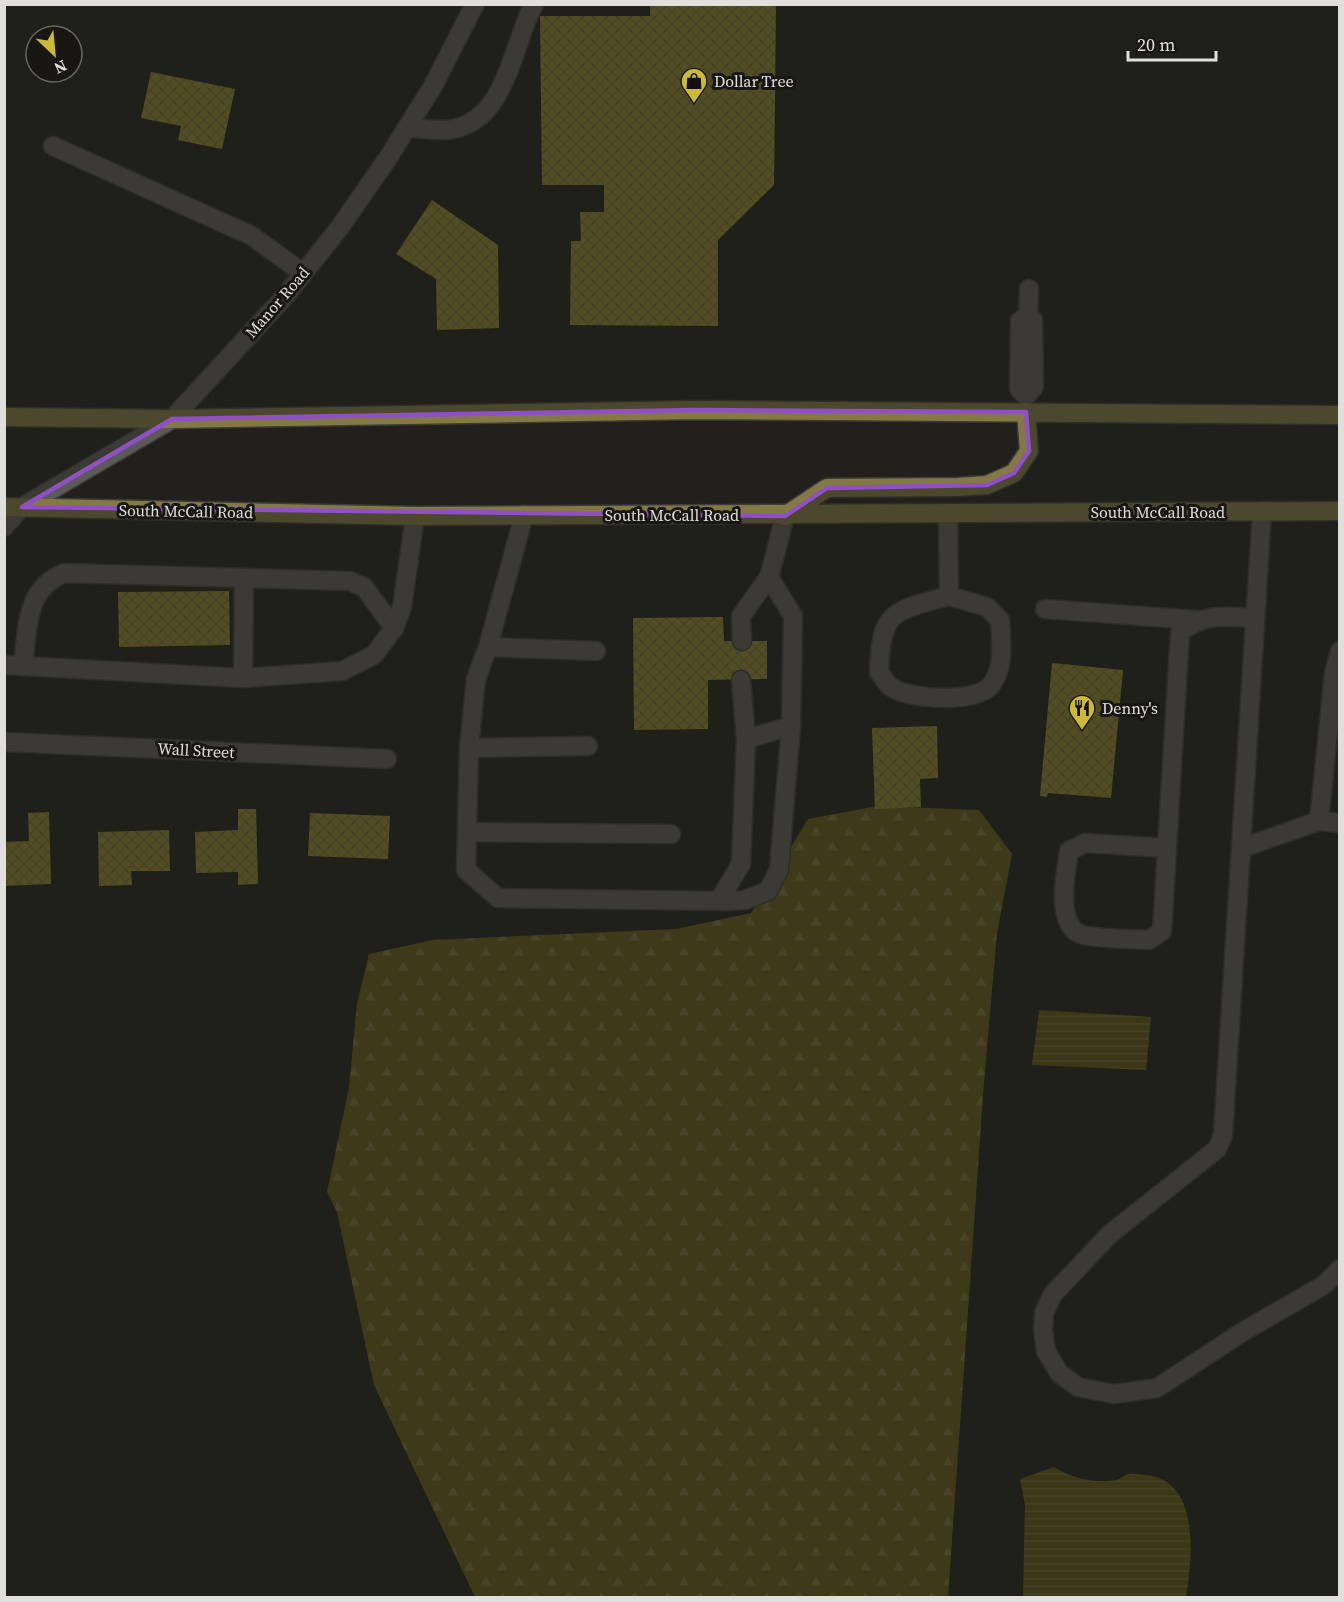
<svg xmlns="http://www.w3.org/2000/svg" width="1344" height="1602" viewBox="0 0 1344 1602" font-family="'Source Serif 4',serif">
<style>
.forest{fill:url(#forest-firs)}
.water{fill:url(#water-rules)}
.building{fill:url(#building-cross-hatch)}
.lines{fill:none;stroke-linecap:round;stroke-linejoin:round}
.service-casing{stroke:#3d3d3a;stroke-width:21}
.minor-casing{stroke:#3d3d3a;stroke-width:21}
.primary-casing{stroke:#3d3d3a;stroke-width:21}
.service{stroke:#5b5a55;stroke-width:18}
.minor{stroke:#5b5a55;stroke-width:18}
.primary{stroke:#827945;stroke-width:18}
.marked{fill:none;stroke:#8f50c5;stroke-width:4.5;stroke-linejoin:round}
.labels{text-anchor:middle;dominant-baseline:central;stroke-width:6;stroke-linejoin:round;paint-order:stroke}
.poi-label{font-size:16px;fill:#e0dfdc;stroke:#181713;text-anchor:start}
.street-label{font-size:16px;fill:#e0dfdc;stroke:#181713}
</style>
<defs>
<pattern id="forest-firs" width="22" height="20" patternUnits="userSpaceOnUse" patternTransform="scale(1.5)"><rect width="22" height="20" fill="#625817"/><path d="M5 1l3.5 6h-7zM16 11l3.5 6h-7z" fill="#787038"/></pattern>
<pattern id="water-rules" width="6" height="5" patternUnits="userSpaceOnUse" patternTransform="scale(1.5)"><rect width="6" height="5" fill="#5d5310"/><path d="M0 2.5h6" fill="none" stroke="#746b32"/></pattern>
<pattern id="building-cross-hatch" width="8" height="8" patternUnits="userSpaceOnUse" patternTransform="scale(1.5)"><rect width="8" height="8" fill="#91832f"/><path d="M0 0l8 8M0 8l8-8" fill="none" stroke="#766d36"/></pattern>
</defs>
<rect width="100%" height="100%" fill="#21201c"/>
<path class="forest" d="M 878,806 L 979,810 L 1012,854 L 997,933 L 984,1082 L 948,1597 L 475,1597 L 374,1385 L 337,1212 L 327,1192 L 349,1088 L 357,1004 L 369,954 L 433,940 L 676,929 L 751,913 L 808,819 Z"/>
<g class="water">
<path d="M 1039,1010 L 1151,1017 L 1146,1070 L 1032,1065 Z"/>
<path d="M 1054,1467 C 1071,1478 1095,1484 1116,1480 C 1121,1479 1124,1475 1129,1474 C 1134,1473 1142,1475 1147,1475 C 1201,1481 1192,1560 1186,1597 L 1023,1597 L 1025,1505 L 1020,1479 Z"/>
</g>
<g class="building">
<path d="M 650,4 L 776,4 L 774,185 L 718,240 L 718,326 L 570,325 L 571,241 L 581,241 L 580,212 L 604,212 L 604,185 L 542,185 L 540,16 L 650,16 Z"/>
<path d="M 151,72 L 235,89 L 222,149 L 178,140 L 181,126 L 141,118 Z"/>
<path d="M 432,200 L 498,245 L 499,328 L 437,330 L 436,279 L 396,254 Z"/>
<path d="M 229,591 L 230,645 L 119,647 L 118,592 Z"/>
<path d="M 723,617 L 724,641 L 767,641 L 767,679 L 708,680 L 708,729 L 634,730 L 633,618 Z"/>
<path d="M 1052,663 L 1123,670 L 1111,798 L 1048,793 L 1047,797 L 1040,796 Z"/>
<path d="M 937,726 L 938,778 L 920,779 L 921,807 L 875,809 L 872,728 Z"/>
<path d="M 238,809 L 256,809 L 258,884 L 238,885 L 238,872 L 196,873 L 195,832 L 238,830 Z"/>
<path d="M 49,812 L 51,884 L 4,886 L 4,842 L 29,841 L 28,813 Z"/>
<path d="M 310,813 L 390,816 L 388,859 L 308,856 Z"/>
<path d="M 169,830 L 170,871 L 131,871 L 132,885 L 99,886 L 98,832 Z"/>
</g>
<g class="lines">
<g class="service-casing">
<g id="service">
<path d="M 407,128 C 421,128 439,132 453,129 C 507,119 512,45 534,4"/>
<path d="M 53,146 L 252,236 L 303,273"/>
<path d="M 1028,315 L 1020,321 L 1019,389 L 1026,396 L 1034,387 L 1033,320 L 1028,315 L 1029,289"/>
<path d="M 1262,511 L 1223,1135 L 1217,1149 L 1110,1234 L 1053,1294 L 1044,1313 L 1043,1330 L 1046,1351 L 1059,1373 L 1078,1387 L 1114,1394 L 1157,1388 L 1244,1331 L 1324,1285 L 1340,1269"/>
<path d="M 948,514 L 949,596 C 893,611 881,610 879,672 C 882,676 886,683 891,687 C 909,700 978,704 992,684 C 1005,665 1001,642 1000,620 L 987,607 L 949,596"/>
<path d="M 524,515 L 488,647 L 476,679 L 469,748 L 466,870 L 498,898 L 728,901 L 745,900 L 768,891 L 779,869 L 791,726 L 793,616 L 769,577"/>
<path d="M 1045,609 L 1196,620"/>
<path d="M 742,641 L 741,616 L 769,577 L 785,516"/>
<path d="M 488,647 L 596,651"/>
<path d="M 4,665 L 243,678 L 342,671 L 374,655 L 394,628 L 402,607 L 415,516"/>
<path d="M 23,666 C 28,629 24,590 64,573 L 350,581 L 364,587 L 394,628"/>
<path d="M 243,678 L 244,579"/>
<path d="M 746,739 L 791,726"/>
<path d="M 469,748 L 588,746"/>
<path d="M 1319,821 L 1334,673 L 1340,651"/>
<path d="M 467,832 L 671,834"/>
<path d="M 1167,848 L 1085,843 L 1069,851 C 1066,871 1055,923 1080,934 C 1092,939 1134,939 1149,940 L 1162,931 L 1180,632 C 1207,612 1224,617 1255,618"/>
<path d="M 1242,848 L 1319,821 L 1340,823"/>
<path d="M 720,899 L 741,864 L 746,739 L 741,680"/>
</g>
</g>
<g class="minor-casing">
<g id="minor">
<path d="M 4,527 L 22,507 L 172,419 L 287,294 L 340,227 L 388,158 L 433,86 L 475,4"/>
<path d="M 4,742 L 387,759"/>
</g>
</g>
<g class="primary-casing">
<g id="primary">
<path d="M 4,417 L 172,419 L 696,410 L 1340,415"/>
<path d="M 4,507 L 415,516 L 1340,511"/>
<path d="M 785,516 L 827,488 L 958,487 L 987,485 L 1014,473 L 1029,451 L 1026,412"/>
</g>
</g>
<use href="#service" class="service"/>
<use href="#minor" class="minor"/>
<use href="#primary" class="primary"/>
</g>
<path d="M0 0H1344V1602H0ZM 696,410 L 1026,412 L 1029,451 L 1014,473 L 987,485 L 827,488 L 785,516 L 22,507 L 172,419 Z" fill="#21201c" fill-opacity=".55" fill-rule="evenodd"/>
<path class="marked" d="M 696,410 L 1026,412 L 1029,451 L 1014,473 L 987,485 L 827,488 L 785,516 L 22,507 L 172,419 Z"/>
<defs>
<g id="shop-pin" transform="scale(1.35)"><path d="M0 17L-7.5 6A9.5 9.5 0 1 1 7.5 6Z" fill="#cdb938" stroke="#181713"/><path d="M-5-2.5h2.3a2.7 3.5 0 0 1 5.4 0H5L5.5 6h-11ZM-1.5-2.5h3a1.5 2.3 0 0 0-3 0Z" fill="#111"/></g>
<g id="restaurant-pin" transform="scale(1.35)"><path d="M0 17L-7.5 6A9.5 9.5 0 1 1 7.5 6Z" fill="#cdb938" stroke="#181713"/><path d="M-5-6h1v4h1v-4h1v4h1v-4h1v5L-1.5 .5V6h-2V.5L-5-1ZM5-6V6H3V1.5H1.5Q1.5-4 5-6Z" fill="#111"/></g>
</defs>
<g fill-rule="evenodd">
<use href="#shop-pin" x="694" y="81"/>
<use href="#restaurant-pin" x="1082" y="708"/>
</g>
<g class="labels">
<g class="poi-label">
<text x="714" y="81">Dollar Tree</text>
<text x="1102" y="708">Denny's</text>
</g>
<g class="street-label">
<text transform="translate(277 302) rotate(-49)">Manor Road</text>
<text transform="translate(186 511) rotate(1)">South McCall Road</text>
<text x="1158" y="512">South McCall Road</text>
<text x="672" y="515">South McCall Road</text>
<text transform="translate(196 750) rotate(3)">Wall Street</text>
</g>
</g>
<rect width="1344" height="1602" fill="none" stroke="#e0dfdc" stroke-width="12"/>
<g transform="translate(54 54) rotate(154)"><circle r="28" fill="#181713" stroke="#686763" stroke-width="1.5"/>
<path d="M0-4.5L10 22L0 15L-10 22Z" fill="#cdb938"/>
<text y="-9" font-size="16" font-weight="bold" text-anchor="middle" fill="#e0dfdc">N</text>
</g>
<path d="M1128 51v9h88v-9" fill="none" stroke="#e0dfdc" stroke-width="3"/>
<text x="1137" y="51" font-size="18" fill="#e0dfdc" stroke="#181713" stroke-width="4.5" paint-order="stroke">20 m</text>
</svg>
